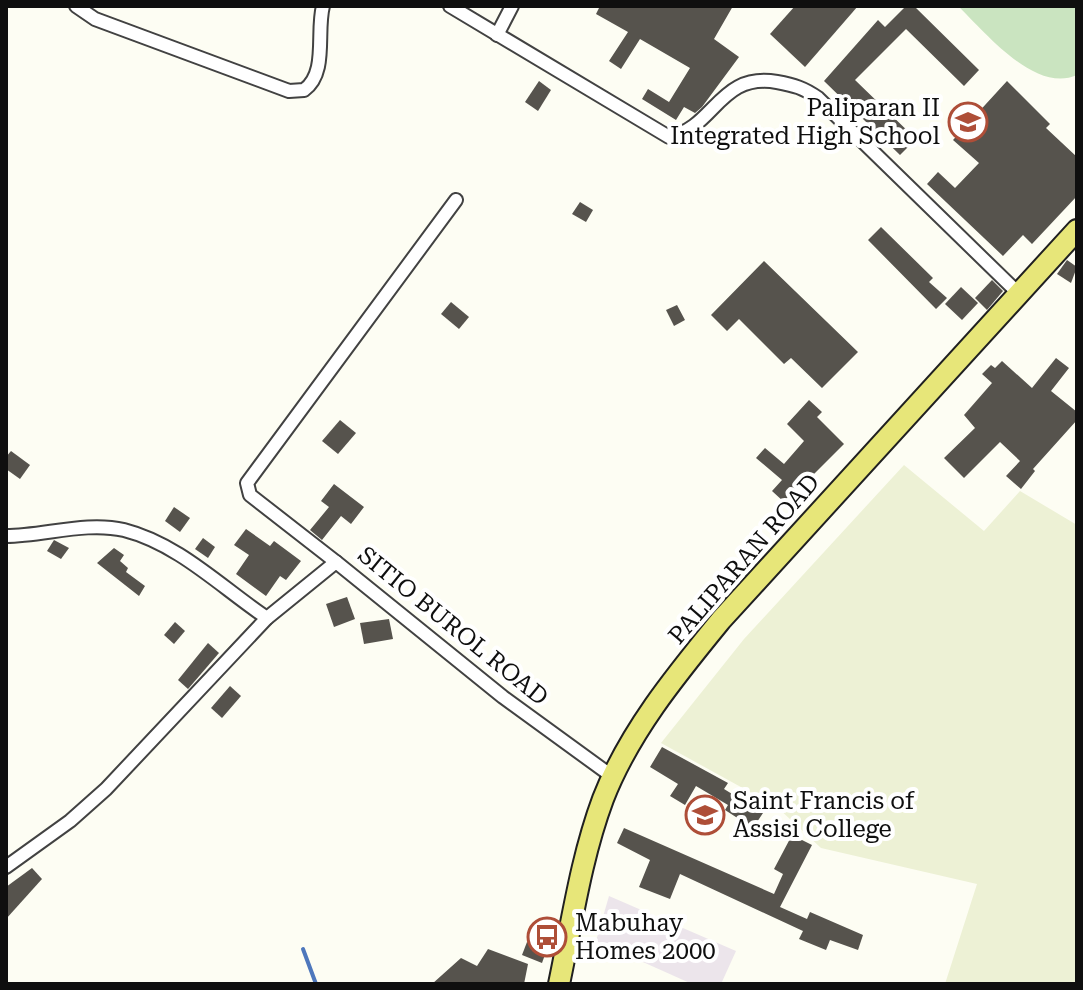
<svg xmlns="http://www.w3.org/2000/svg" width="1083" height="990" viewBox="0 0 1083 990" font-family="'Roboto Serif',serif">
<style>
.industrial{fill:#ece5eb}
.farmland{fill:#edf1d5}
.green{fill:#cae4c0}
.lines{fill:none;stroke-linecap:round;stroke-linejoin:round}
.stream{stroke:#4e77bc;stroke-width:4}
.building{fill:#56534d}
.street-casing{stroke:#424242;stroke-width:16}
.primary-casing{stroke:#202020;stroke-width:24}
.street{stroke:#fff;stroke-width:12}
.primary{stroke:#e7e679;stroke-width:20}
.labels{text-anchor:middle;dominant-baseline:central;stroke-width:8;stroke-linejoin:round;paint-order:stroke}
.poi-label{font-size:24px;fill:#0f0f0f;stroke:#fff;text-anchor:start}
.street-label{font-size:24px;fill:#0f0f0f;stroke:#fff}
</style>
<rect width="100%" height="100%" fill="#fdfdf3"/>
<path class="industrial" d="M 609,896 L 736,951 L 721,984 L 692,984 L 596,941 Z"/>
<path class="farmland" d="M 904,465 L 984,531 L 1020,491 L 1077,525 L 1077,984 L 945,984 L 977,884 L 821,848 L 777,807 L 661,743 L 744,639 Z"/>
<path class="green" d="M 958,6 L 1077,6 L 1077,75 C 1035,94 985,32 958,6 Z"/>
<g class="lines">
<path class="stream" d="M 303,949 L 316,984"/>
</g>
<g class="building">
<path d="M 600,6 L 733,6 L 714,39 L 739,57 L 702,107 L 695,113 L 684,107 L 676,120 L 642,99 L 648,89 L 669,102 L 690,68 L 640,39 L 621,69 L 609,61 L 628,32 L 596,14 Z"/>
<path d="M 795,6 L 858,6 L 805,67 L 770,34 Z"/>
<path d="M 906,6 L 914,6 L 979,70 L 964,86 L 906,29 L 855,80 L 916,139 L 900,155 L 824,81 L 878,20 L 885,27 Z"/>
<path d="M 539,81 L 551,90 L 538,111 L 525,102 Z"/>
<path d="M 1007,81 L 1050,124 L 1046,128 L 1077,157 L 1077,196 L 1032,244 L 1023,235 L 1003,256 L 927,184 L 938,172 L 955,188 L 979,163 L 953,140 Z"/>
<path d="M 580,202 L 593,210 L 586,222 L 572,214 Z"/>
<path d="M 881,227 L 933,278 L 929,282 L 947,298 L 936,309 L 868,240 Z"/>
<path d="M 1067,260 L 1077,267 L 1071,283 L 1057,274 Z"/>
<path d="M 764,261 L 858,352 L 822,388 L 791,358 L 784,364 L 739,319 L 727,331 L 711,315 Z"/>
<path d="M 992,280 L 1003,291 L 987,310 L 975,298 Z"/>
<path d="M 961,287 L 978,303 L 962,320 L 945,304 Z"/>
<path d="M 451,302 L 469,317 L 459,329 L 441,314 Z"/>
<path d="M 677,305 L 685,320 L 674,326 L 666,310 Z"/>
<path d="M 1056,358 L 1069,368 L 1051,391 L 1077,412 L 1077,420 L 1033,469 L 1035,471 L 1021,489 L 1006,476 L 1020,461 L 1000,442 L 964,478 L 944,458 L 975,428 L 964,415 L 992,383 L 982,374 L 991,365 L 995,368 L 1002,361 L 1032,388 Z"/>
<path d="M 809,400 L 822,412 L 817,417 L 844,444 L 813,475 L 806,476 L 784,502 L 772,491 L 782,480 L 756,458 L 765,448 L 784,464 L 804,441 L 787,424 Z"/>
<path d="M 340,420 L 356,433 L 338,454 L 322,441 Z"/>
<path d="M 11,451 L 30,465 L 20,479 L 6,469 L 6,457 Z"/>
<path d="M 334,484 L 364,507 L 351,524 L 341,516 L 322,540 L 310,530 L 329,507 L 321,501 Z"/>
<path d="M 174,507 L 190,518 L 180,532 L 165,521 Z"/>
<path d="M 246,529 L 270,546 L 274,541 L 301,561 L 286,580 L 280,576 L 266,596 L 236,574 L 249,555 L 234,545 Z"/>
<path d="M 203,538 L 215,547 L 208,558 L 195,549 Z"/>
<path d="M 54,540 L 69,548 L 61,559 L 47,551 Z"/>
<path d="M 114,548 L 124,555 L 120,561 L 128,568 L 126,572 L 145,586 L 139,596 L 97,563 Z"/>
<path d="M 347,597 L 355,619 L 334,627 L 326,604 Z"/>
<path d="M 389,619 L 393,639 L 364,644 L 360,623 Z"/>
<path d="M 175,622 L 185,631 L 174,644 L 164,635 Z"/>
<path d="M 208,643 L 219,653 L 188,689 L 178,680 Z"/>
<path d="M 230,686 L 241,696 L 222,718 L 211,708 Z"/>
<path d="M 662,747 L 728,783 L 724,789 L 763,813 L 753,828 L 725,810 L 728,805 L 696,786 L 685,805 L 670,796 L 678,784 L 650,767 Z"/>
<path d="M 624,828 L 774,894 L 783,874 L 774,869 L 792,835 L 812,845 L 780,907 L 807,919 L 810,912 L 863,935 L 858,950 L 830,940 L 826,950 L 799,939 L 803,931 L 680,874 L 670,899 L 639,887 L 650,860 L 617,843 Z"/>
<path d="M 32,868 L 42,879 L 6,919 L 6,887 Z"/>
<path d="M 527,942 L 547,949 L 542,963 L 522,955 Z"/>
<path d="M 488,949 L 528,964 L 524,984 L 432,984 L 461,958 L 477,966 Z"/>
</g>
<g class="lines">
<g class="street-casing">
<g id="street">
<path d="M 76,6 L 95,19 L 289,91 L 304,90 C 328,73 316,32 323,6"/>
<path d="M 450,6 L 669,137 C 715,128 719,72 777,82 C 794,85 804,88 818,98 L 1018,293"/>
<path d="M 497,35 L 512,6"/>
<path d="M 6,536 C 44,536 86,521 124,530 C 179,544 222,588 267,618"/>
<path d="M 336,562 L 250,495 L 247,483 L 456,200"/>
<path d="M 6,867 L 70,821 L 106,789 L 267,618 L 336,562 L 503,697 L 613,777"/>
</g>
</g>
<g class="primary-casing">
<path id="primary" d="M 559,984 C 572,922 581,858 603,799 C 629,732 676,675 721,620 L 1077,230"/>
</g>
<use href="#street" class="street"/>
<use href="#primary" class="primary"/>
</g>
<defs>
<g id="school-ring" transform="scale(2)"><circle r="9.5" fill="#fff" stroke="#ae4e38" stroke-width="1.5"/><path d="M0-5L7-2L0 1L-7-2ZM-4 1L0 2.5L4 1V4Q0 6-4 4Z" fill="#ae4e38"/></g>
<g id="university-ring" transform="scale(2)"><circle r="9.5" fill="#fff" stroke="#ae4e38" stroke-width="1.5"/><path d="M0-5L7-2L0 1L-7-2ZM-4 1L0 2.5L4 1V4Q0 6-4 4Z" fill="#ae4e38"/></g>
<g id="bus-ring" transform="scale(2)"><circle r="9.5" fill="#fff" stroke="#ae4e38" stroke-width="1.5"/><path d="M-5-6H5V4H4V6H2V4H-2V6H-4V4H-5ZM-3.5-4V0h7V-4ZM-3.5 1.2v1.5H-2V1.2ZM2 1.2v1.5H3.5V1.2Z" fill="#ae4e38"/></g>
</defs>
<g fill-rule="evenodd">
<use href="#school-ring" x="968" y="122"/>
<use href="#university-ring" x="705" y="815"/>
<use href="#bus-ring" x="547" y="937"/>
</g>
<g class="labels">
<g class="poi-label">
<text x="940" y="108" text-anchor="end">Paliparan II<tspan x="940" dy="28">Integrated High School</tspan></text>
<text x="733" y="801">Saint Francis of<tspan x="733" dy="28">Assisi College</tspan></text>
<text x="575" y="923">Mabuhay<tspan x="575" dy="28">Homes 2000</tspan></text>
</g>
<g class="street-label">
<text transform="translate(744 559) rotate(-49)">PALIPARAN ROAD</text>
<text transform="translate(453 626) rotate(39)">SITIO BUROL ROAD</text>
</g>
</g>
<rect width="1083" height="990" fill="none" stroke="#0f0f0f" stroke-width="16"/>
</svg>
